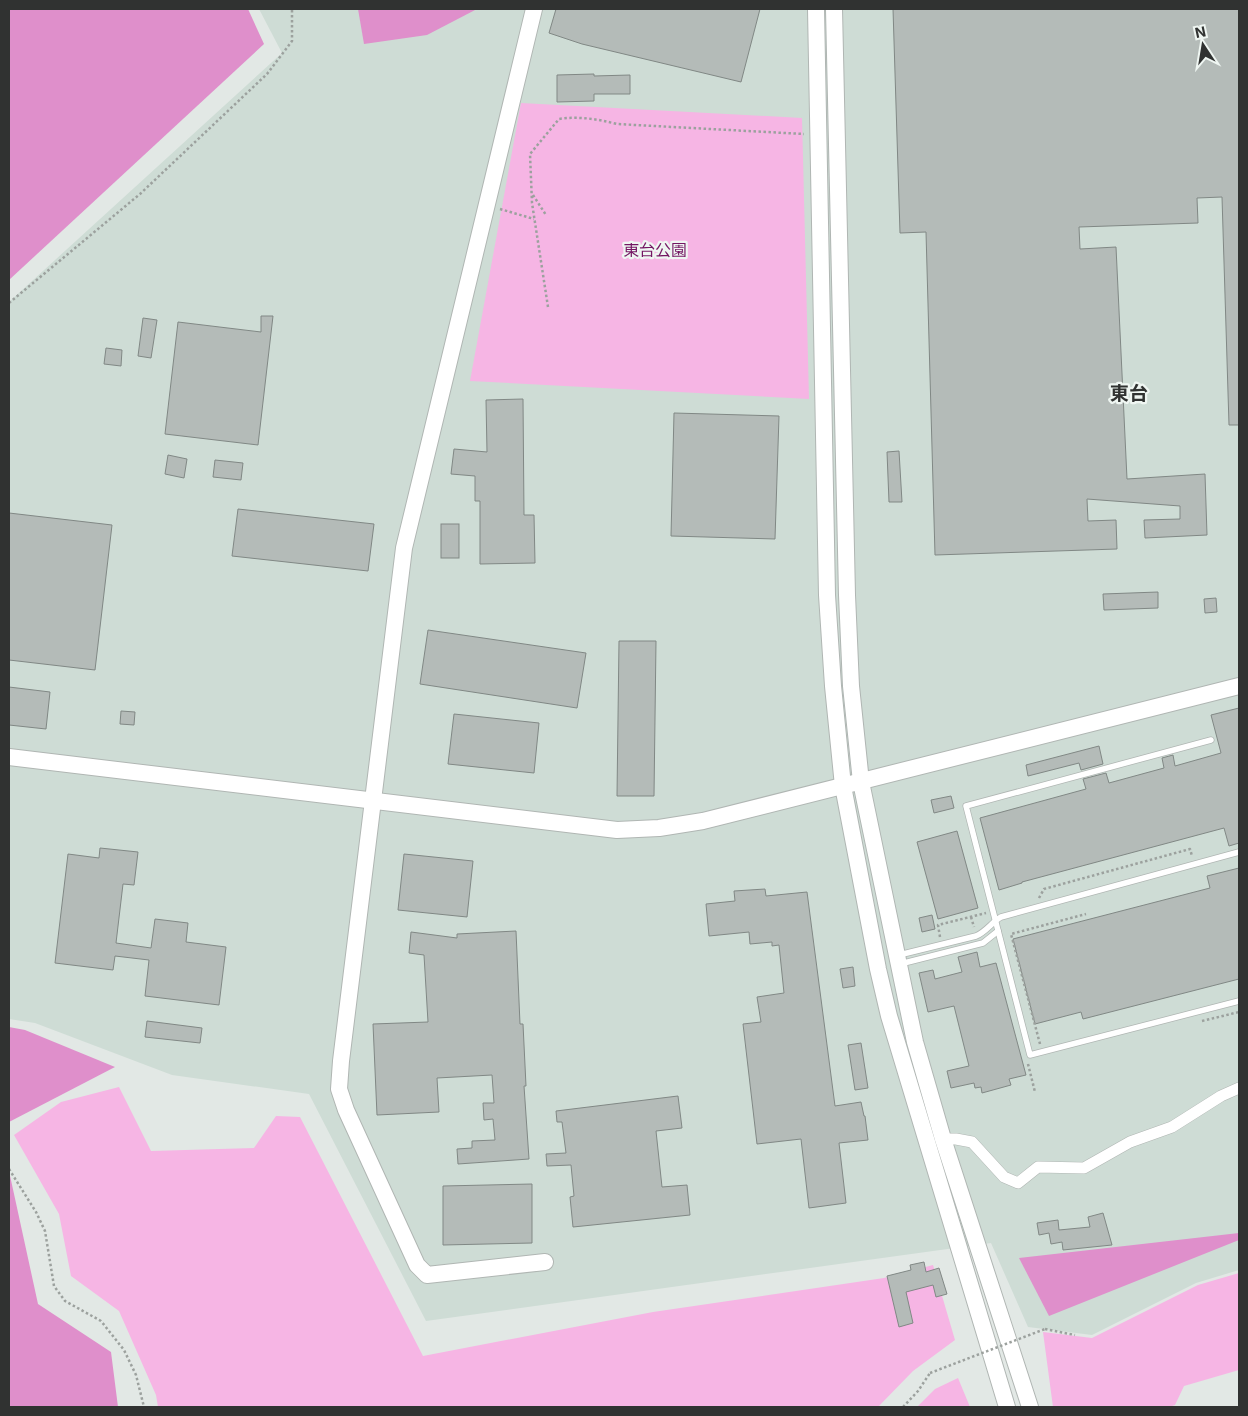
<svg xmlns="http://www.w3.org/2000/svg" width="1248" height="1416" viewBox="0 0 1248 1416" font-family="Inter,'Noto Sans JP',sans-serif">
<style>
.built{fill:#cedcd5}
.green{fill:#f6b5e4}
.forest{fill:#df8fcb}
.building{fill:#b4bbb8;stroke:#818885}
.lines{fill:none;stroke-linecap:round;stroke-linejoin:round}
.lane-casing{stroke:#b0b6b3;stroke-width:7}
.street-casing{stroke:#b0b6b3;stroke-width:12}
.secondary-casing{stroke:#b0b6b3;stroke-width:18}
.path{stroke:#9ca19e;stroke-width:2.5;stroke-dasharray:2.5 2.5;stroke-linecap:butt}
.lane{stroke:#fff;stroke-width:5.5}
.street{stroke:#fff;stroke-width:11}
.secondary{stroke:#fff;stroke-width:16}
.path-bridge{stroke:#9ca19e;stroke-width:2.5;stroke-dasharray:2.5 2.5;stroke-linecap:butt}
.labels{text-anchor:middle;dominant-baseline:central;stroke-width:4.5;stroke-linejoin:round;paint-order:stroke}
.park-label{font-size:16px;fill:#741663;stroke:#eff6f2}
.quarter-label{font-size:19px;font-weight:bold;fill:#303231;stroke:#eff6f2}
</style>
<rect width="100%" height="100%" fill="#e2e8e5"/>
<path class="built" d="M 259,9 L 1239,9 L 1239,1270 L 1196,1283 L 1092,1335 L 1028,1327 L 991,1243 L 426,1321 L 309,1094 L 172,1075 L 35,1023 L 9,1019 L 9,302 L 282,53 Z"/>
<g class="green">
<path d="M 521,103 L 802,118 L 809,399 L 470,381 Z"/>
<path d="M 119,1087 L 151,1151 L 254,1148 L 276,1116 L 300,1117 L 423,1356 L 653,1312 L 884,1278 L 933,1265 L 955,1340 L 913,1371 L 878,1407 L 158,1407 L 156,1395 L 119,1311 L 71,1276 L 59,1214 L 14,1135 L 61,1102 Z"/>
<path d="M 1239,1273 L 1239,1370 L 1184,1386 L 1175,1405 L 1169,1407 L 1053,1407 L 1043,1332 L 1092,1338 L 1198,1285 Z"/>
<path d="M 958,1378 L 970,1407 L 917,1407 L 935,1389 Z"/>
</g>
<g class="forest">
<path d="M 9,9 L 248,9 L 264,44 L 9,280 Z"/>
<path d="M 358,9 L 477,9 L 427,35 L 364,44 Z"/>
<path d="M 9,1027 L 25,1030 L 115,1067 L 9,1122 Z"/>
<path d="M 9,1171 L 38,1304 L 111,1352 L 118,1407 L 9,1407 Z"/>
<path d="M 1239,1233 L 1239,1240 L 1049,1316 L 1019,1258 Z"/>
</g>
<g class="building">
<path d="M 556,9 L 760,9 L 741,82 L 582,44 L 549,33 Z"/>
<path d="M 893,9 L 1239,9 L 1239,425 L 1229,425 L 1222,197 L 1197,198 L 1198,223 L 1079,227 L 1080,249 L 1116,247 L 1127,479 L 1205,474 L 1207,535 L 1145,538 L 1144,520 L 1180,519 L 1180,506 L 1087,499 L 1088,521 L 1116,520 L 1117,549 L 935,555 L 926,232 L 900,233 Z"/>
<path d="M 594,74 L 594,76 L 630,75 L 630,94 L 594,94 L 594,101 L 557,102 L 557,75 Z"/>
<path d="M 261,316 L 273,316 L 258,445 L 165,434 L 178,322 L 261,332 Z"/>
<path d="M 143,318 L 157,320 L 151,358 L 138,356 Z"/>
<path d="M 106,348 L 122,350 L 121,366 L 104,364 Z"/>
<path d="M 523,399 L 524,515 L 534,515 L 535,563 L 480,564 L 480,501 L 475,501 L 475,476 L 451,474 L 454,449 L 487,452 L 486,400 Z"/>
<path d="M 674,413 L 779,416 L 775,539 L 671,536 Z"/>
<path d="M 899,451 L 902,502 L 889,502 L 887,452 Z"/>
<path d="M 168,455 L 187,459 L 184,478 L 165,474 Z"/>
<path d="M 215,460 L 243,463 L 241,480 L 213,477 Z"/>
<path d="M 238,509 L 374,524 L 368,571 L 232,556 Z"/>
<path d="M 9,513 L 112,525 L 95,670 L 9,660 Z"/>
<rect x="441" y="524" width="18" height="34"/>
<path d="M 1158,592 L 1158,608 L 1104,610 L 1103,594 Z"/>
<path d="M 1216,598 L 1217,612 L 1205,613 L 1204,599 Z"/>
<path d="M 428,630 L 586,653 L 577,708 L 420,684 Z"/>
<path d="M 619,641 L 656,641 L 654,796 L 617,796 Z"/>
<path d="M 9,687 L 50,692 L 46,729 L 9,725 Z"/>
<path d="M 1239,708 L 1239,843 L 1229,846 L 1224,828 L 1022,882 L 1022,883 L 999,890 L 980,818 L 1086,789 L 1083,779 L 1106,773 L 1109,783 L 1164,768 L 1162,758 L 1173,755 L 1175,766 L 1221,753 L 1211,715 Z"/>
<path d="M 121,711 L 135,712 L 134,725 L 120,724 Z"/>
<path d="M 454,714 L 539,723 L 534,773 L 448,764 Z"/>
<path d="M 1099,746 L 1103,764 L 1081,770 L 1079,763 L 1028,776 L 1026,765 Z"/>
<path d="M 951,796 L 954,808 L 934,813 L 931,800 Z"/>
<path d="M 957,831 L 978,908 L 938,919 L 917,842 Z"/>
<path d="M 100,848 L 138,852 L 134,885 L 123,884 L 116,943 L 151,948 L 155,919 L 188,923 L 186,942 L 226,947 L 219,1005 L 145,996 L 149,960 L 115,956 L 113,970 L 55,963 L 68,854 L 99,858 Z"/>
<path d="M 404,854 L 473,861 L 467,917 L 398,910 Z"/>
<path d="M 1239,868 L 1239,979 L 1083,1019 L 1081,1012 L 1035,1024 L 1013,939 L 1210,888 L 1207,876 Z"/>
<path d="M 765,889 L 766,896 L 807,892 L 835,1106 L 861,1102 L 864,1116 L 865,1116 L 868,1140 L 839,1143 L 846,1203 L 809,1208 L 801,1139 L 757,1144 L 743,1024 L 761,1022 L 757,997 L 784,993 L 779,945 L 772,946 L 772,942 L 750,944 L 749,932 L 709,936 L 706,904 L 735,901 L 734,891 Z"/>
<path d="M 932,915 L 935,929 L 922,932 L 919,918 Z"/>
<path d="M 516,931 L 520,1024 L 523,1024 L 526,1086 L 524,1086 L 529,1159 L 458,1164 L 457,1149 L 472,1148 L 472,1141 L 495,1140 L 493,1119 L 484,1120 L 483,1103 L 494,1103 L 492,1075 L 437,1078 L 439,1112 L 377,1115 L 373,1024 L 428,1022 L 424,955 L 409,953 L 411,932 L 457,938 L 457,934 Z"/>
<path d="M 977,952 L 980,967 L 996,963 L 1026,1075 L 1009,1079 L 1011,1085 L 982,1093 L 981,1087 L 975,1088 L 974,1083 L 951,1088 L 947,1071 L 969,1066 L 954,1006 L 928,1012 L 919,973 L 933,970 L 935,979 L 962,972 L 958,957 Z"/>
<path d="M 853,967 L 855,986 L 843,988 L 840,969 Z"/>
<path d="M 147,1021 L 202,1028 L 200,1043 L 145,1037 Z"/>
<path d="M 861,1043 L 868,1088 L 855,1090 L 848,1045 Z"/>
<path d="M 678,1096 L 682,1128 L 656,1131 L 662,1187 L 687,1185 L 690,1215 L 573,1227 L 570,1197 L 574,1196 L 571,1165 L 547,1166 L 546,1154 L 566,1153 L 562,1122 L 557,1122 L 556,1111 Z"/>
<path d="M 532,1184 L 532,1243 L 443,1245 L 443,1186 Z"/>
<path d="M 1103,1213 L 1112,1245 L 1063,1250 L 1062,1242 L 1051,1244 L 1049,1233 L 1039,1235 L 1037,1223 L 1058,1220 L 1059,1230 L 1090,1227 L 1088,1217 Z"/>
<path d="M 924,1262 L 926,1272 L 939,1268 L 947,1294 L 936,1297 L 933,1285 L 906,1292 L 913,1323 L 899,1327 L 887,1276 L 911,1270 L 910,1265 Z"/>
</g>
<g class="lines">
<g class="lane-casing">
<g id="lane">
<path d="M 1211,740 L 966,806 L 1030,1055 L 1239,1001"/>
<path d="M 899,955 L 976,936 C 986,932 992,922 1001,917 L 1239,852"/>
<path d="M 900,964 L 983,943 L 998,931"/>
</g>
</g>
<g class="street-casing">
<path id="street" d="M 943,1139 L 956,1139 L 972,1142 L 1004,1177 L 1018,1183 L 1038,1167 L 1084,1168 L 1130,1142 L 1172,1127 L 1221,1096 L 1239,1088"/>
</g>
<g class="secondary-casing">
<g id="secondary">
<path d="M 534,9 L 404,548 L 341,1061 L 339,1089 L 346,1110 L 417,1265 L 427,1275 L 545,1262"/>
<path d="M 816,9 L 827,595 L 833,686 L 843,786 L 878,969 L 889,1016 L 1007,1407"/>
<path d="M 834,9 L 847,595 L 851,686 L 861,782 L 915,1042 L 943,1139 L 1030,1407"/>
<path d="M 9,757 L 617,830 L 659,828 L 703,821 L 1239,686"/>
</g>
</g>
<g class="path">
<path d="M 533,195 L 546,215"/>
<path d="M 500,209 L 534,219"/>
<path d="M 9,303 L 140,194 L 267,74 L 292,41 L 292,9"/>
<path d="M 548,307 L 532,203 L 530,154 L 559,119 C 579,116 597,119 617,124 L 804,134"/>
<path d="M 1039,898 L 1044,889 L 1190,849 L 1192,856"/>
<path d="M 971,917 L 974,927"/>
<path d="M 940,937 L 938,925 L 986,913"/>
<path d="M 1202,1021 L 1239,1012"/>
<path d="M 1040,1044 L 1011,934 L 1086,914"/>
<path d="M 1028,1064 L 1035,1092"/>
<path d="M 9,1169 L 36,1212 L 45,1231 L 54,1286 L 65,1301 L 101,1321 L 124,1350 L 136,1375 L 144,1407"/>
<path d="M 1045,1329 L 1075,1335"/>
<path d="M 903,1407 L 918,1391 L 930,1373"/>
</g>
<use href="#lane" class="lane"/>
<use href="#street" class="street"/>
<use href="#secondary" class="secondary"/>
<path class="path-bridge" d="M 930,1373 L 1045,1329"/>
</g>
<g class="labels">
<g class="park-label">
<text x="655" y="250">東台公園</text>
</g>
<g class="quarter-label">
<text x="1129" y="393">東台</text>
</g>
</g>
<rect width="1248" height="1416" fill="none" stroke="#303231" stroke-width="20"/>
<g transform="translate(1203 45) rotate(348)" stroke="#eff6f2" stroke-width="4" paint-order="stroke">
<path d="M0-4L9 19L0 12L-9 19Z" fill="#303231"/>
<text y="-8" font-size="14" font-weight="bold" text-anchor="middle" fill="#303231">N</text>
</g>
</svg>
